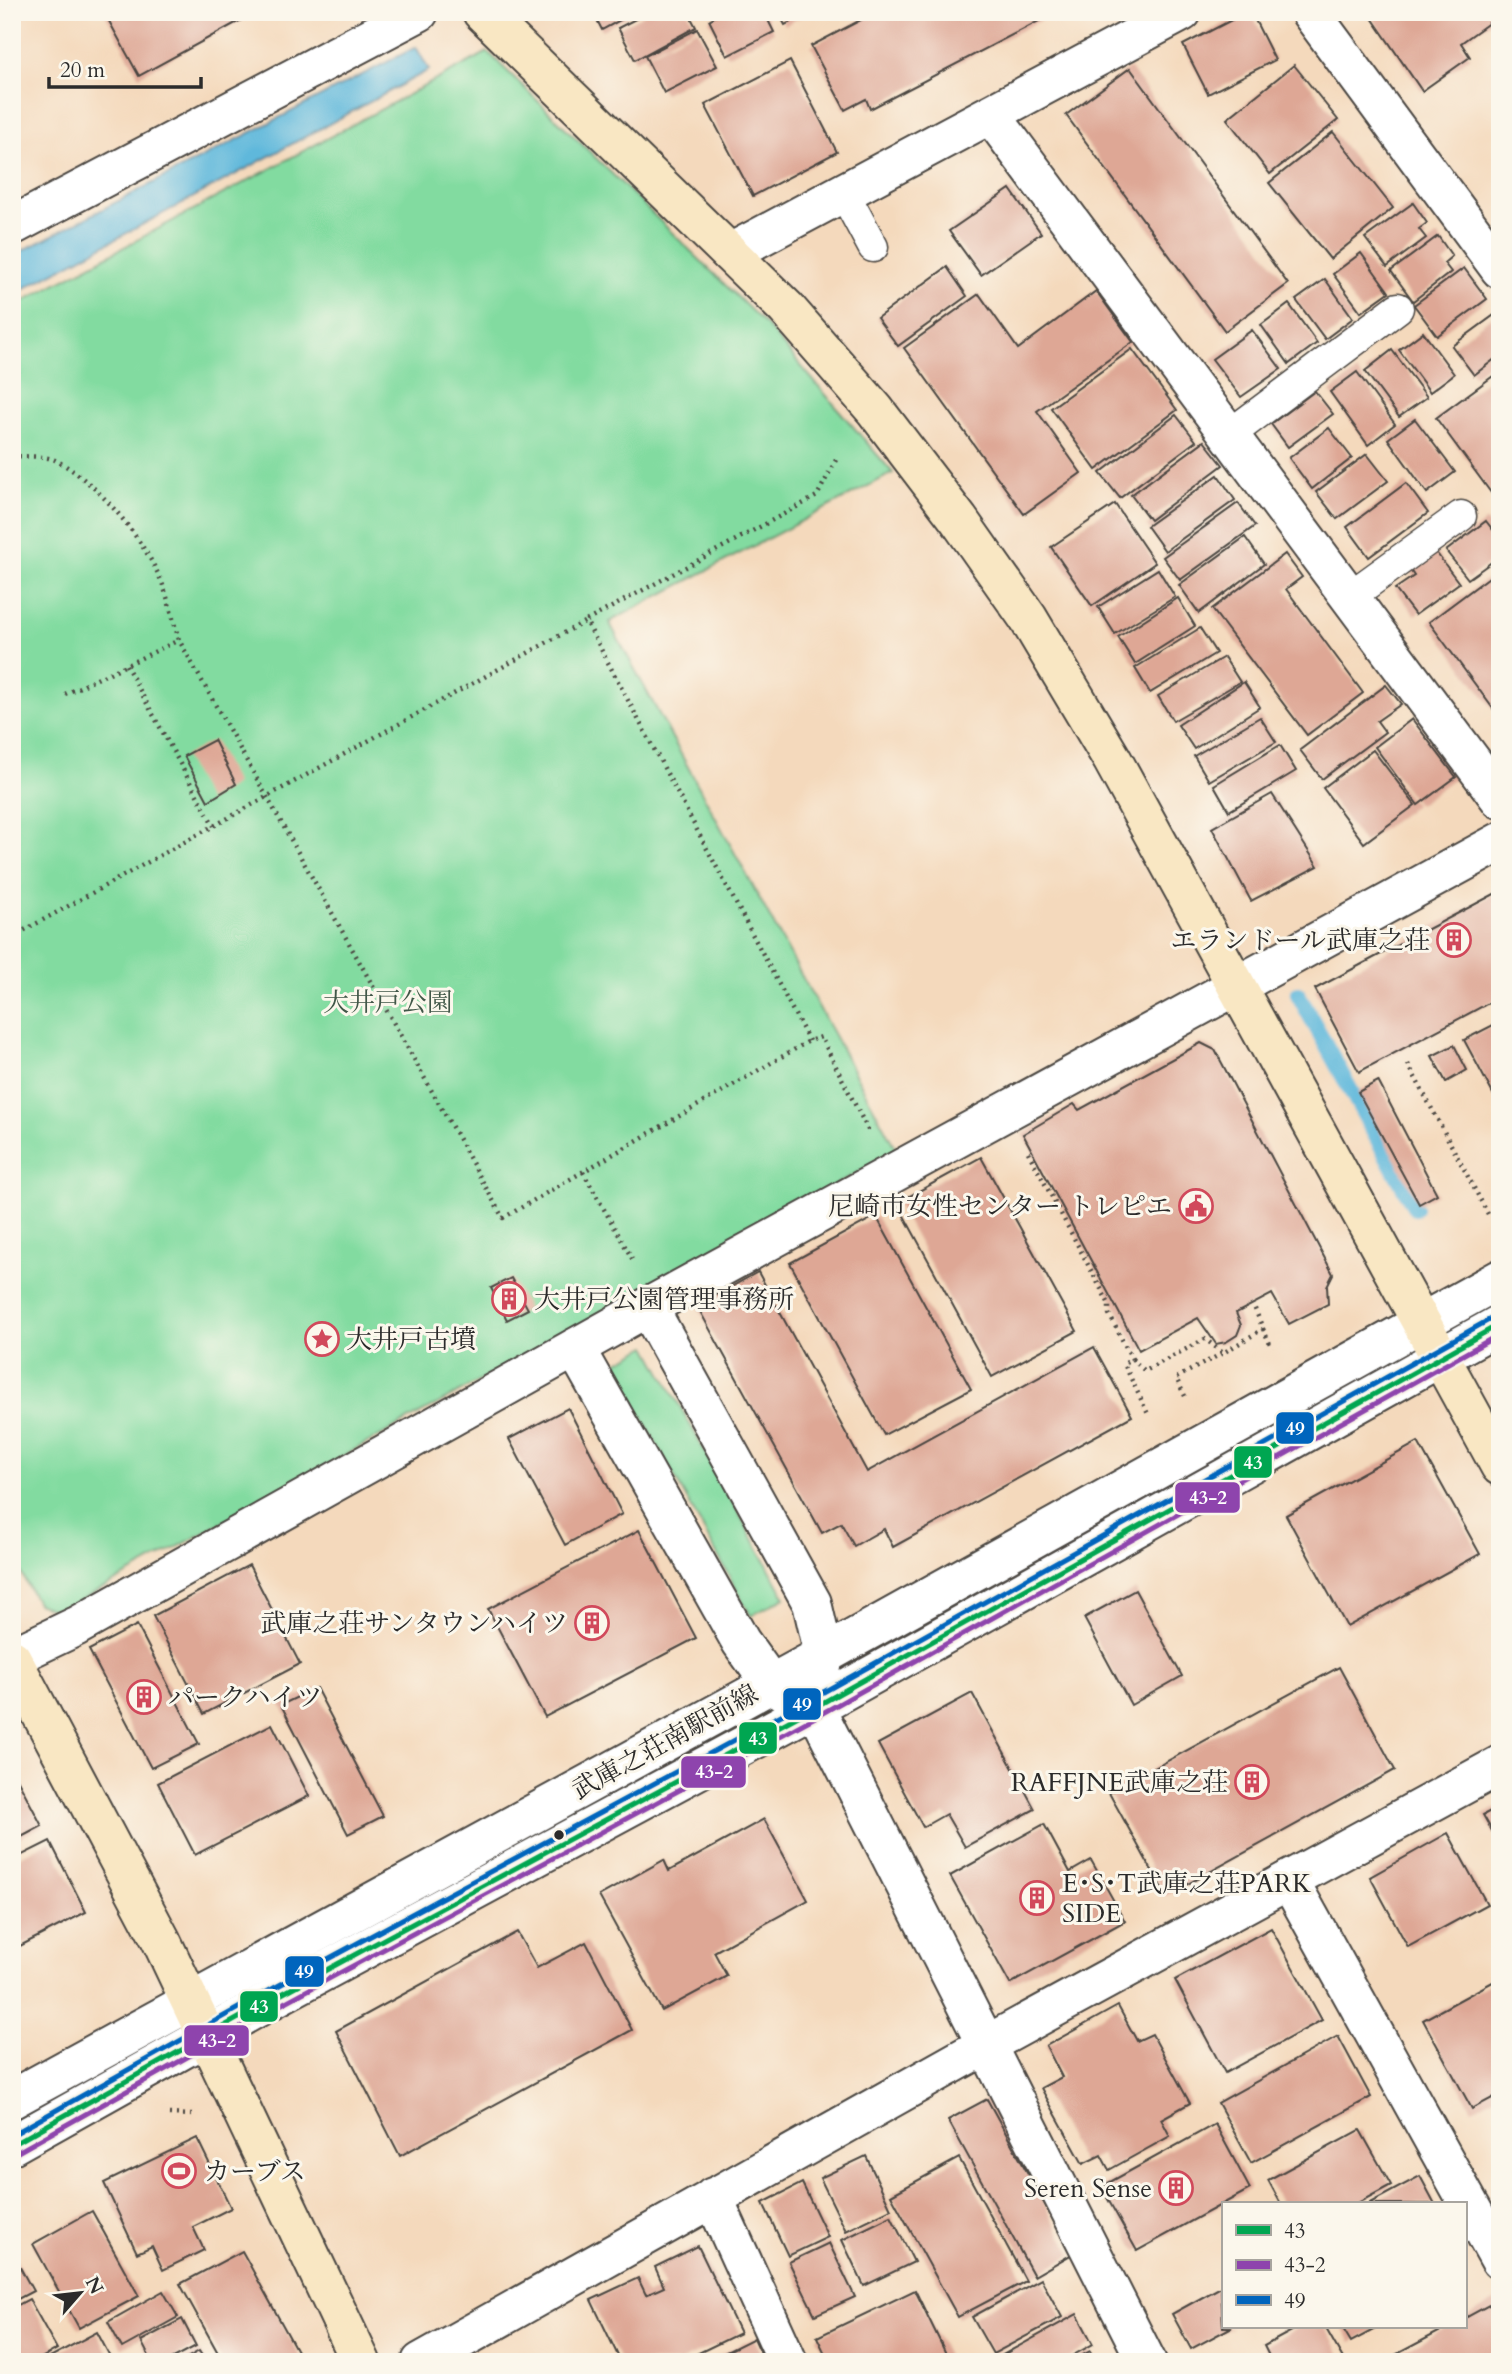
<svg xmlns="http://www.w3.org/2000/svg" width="1512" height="2374" viewBox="0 0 1512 2374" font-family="Cardo,'Noto Serif JP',serif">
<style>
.green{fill:#82dba0;stroke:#568366;stroke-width:2}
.water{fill:#5eb8db;stroke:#447283;stroke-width:2}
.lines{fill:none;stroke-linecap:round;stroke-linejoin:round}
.stream{stroke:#5eb8db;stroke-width:16}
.building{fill:#dea795}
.lane-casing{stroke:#494541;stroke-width:33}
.street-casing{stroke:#494541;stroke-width:42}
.secondary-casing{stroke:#494541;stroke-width:42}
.path{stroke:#494541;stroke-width:4.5;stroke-dasharray:2 5;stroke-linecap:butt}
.lane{stroke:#fff;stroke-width:30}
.street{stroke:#fff;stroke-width:38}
.secondary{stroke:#f9e7c3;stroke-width:38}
.bus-1-casing{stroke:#fbf7ec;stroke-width:10}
.bus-2-casing{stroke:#fbf7ec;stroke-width:10}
.bus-3-casing{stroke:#fbf7ec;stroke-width:10}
.bus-1{stroke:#00a651;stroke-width:5}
.bus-2{stroke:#8e44ad;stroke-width:5}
.bus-3{stroke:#0065bd;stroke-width:5}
.bus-dot{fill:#2b2b2b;stroke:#fbf7ec;stroke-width:2.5}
.labels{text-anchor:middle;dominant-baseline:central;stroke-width:6;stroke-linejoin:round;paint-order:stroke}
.poi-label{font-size:26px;fill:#2b2b2b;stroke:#fbf7ec;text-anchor:end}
.park-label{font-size:26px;fill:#415748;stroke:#fbf7ec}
.street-label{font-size:26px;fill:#2b2b2b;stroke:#fbf7ec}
.line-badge{stroke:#fbf7ec;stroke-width:2.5}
.badge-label{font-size:19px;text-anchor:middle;font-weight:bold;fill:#fff}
</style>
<rect width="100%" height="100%" fill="#fbf7ec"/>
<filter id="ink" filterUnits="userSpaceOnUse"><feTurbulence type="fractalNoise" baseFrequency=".0143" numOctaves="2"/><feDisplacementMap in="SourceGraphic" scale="14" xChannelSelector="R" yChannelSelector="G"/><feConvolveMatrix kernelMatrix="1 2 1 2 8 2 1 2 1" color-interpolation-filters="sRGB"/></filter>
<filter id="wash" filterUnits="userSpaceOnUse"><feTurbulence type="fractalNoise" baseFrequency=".00686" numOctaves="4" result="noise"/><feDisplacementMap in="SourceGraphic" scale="28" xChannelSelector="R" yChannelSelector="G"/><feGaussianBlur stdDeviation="1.57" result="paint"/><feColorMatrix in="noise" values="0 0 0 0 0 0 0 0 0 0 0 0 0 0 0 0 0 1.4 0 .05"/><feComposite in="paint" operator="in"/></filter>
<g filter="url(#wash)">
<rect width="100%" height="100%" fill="#f4d9bc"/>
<g class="green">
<path d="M 488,52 L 765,324 L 893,473 L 609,622 L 897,1151 L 60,1612 L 37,1603 L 12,1556 L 12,307 Z"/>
<path d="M 647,1346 L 785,1597 L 751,1616 L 613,1365 Z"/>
</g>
<path class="water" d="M 416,47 L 429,70 L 12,295 L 12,256 Z"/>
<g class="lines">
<path class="stream" d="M 1298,994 L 1415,1208"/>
</g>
<g id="blocks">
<g class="building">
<path d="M 104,12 L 242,12 L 245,18 L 139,76 Z"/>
<path d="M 593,12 L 635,12 L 602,30 Z"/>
<path d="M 649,12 L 688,12 L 696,27 L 635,60 L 618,28 Z"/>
<path d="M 723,12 L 764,12 L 774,32 L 727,56 L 709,20 Z"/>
<path d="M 778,12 L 810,12 L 785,25 Z"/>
<path d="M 876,12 L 1056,12 L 870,109 L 866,99 L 845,110 L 811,46 Z"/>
<path d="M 1247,12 L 1251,12 L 1275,60 L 1208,94 L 1183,45 Z"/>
<path d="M 1368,12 L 1488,12 L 1493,20 L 1461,43 L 1470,57 L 1422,91 Z"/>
<path d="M 697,29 L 717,66 L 664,93 L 645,56 Z"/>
<path d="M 790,61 L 837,152 L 753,196 L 705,105 Z"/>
<path d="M 1294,65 L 1338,120 L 1270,174 L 1227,119 Z"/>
<path d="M 1130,68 L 1288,284 L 1225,331 L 1066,115 Z"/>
<path d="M 1333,132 L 1393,208 L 1330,259 L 1269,183 Z"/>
<path d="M 1010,189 L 1041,233 L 981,275 L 949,231 Z"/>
<path d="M 1413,203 L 1427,223 L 1419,229 L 1426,238 L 1387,267 L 1365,238 Z"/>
<path d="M 1438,236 L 1452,256 L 1444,263 L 1451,272 L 1413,301 L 1391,271 Z"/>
<path d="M 1361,253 L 1389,292 L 1361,312 L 1333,274 Z"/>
<path d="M 947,267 L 967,296 L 898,346 L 877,318 Z"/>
<path d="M 1464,268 L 1487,299 L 1437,336 L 1414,305 Z"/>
<path d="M 1325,279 L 1353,318 L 1325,339 L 1296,300 Z"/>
<path d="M 1096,291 L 1133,342 L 1037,411 L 1081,473 L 1024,514 L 904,348 L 979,294 L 1018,349 Z"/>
<path d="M 1289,304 L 1317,343 L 1289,364 L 1261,325 Z"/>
<path d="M 1497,313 L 1500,317 L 1500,355 L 1474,375 L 1452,346 Z"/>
<path d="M 1252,330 L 1281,369 L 1241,397 L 1212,359 Z"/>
<path d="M 1423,332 L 1454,374 L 1430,392 L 1399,350 Z"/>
<path d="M 1132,349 L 1177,410 L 1096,470 L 1051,408 Z"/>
<path d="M 1392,350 L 1427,397 L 1399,417 L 1365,371 Z"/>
<path d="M 1500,371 L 1500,505 L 1436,418 Z"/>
<path d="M 1357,372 L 1395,424 L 1368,445 L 1330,392 Z"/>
<path d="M 1315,391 L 1333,414 L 1288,447 L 1271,424 Z"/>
<path d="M 1176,415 L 1196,441 L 1120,498 L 1100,473 Z"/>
<path d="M 1415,419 L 1455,472 L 1427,493 L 1388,439 Z"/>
<path d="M 1329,428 L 1352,458 L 1312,489 L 1289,458 Z"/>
<path d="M 1204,441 L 1223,465 L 1150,520 L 1131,495 Z"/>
<path d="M 1367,454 L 1388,481 L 1337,519 L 1316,492 Z"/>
<path d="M 1218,475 L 1235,500 L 1165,551 L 1147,526 Z"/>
<path d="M 1406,483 L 1428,513 L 1369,557 L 1347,527 Z"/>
<path d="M 1238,503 L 1255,526 L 1180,580 L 1163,557 Z"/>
<path d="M 1115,504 L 1155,563 L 1092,606 L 1051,547 Z"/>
<path d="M 1486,521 L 1500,539 L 1500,556 L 1468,579 L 1446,551 Z"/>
<path d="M 1245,537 L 1264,564 L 1199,613 L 1179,585 Z"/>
<path d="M 1435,551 L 1459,583 L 1415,615 L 1395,589 L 1414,576 L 1410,570 Z"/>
<path d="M 1285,554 L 1302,577 L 1286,589 L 1363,693 L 1307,735 L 1212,609 Z"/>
<path d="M 1158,569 L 1175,597 L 1115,634 L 1098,607 Z"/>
<path d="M 1500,569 L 1500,718 L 1429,622 Z"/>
<path d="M 1178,598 L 1195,626 L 1135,664 L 1118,637 Z"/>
<path d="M 1200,628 L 1216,653 L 1150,693 L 1135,668 Z"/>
<path d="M 1224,657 L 1240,682 L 1173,721 L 1158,696 Z"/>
<path d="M 1244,682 L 1260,707 L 1194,749 L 1178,725 Z"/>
<path d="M 1386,685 L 1401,704 L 1377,721 L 1385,732 L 1322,779 L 1300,750 Z"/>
<path d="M 1260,717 L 1276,742 L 1209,781 L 1194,756 Z"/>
<path d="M 1412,719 L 1456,777 L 1418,805 L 1375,747 Z"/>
<path d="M 214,740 L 236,784 L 208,801 L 184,756 Z"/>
<path d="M 1280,745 L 1296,771 L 1229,811 L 1214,785 Z"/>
<path d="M 1373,750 L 1415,805 L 1364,843 L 1323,788 Z"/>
<path d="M 1272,794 L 1318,866 L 1251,901 L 1212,828 Z"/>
<path d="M 1500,891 L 1500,997 L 1359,1072 L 1315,989 Z"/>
<path d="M 1497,1023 L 1500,1029 L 1500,1107 L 1464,1040 Z"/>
<path d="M 1201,1043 L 1215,1050 L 1333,1274 L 1327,1286 L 1328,1304 L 1289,1324 L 1272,1294 L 1236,1313 L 1241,1325 L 1237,1335 L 1226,1342 L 1216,1344 L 1198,1318 L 1139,1350 L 1023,1134 L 1074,1104 L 1079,1110 Z"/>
<path d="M 1454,1045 L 1467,1070 L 1446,1082 L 1432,1056 Z"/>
<path d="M 1378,1081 L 1437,1194 L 1419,1204 L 1358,1092 Z"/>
<path d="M 981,1157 L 1077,1331 L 992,1377 L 897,1203 Z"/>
<path d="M 876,1216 L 971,1389 L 884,1435 L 790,1263 Z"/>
<path d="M 758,1272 L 867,1472 L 1094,1347 L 1132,1416 L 893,1547 L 884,1529 L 854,1546 L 841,1523 L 822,1533 L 697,1306 Z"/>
<path d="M 511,1278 L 528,1309 L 507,1320 L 491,1288 Z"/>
<path d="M 568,1408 L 622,1514 L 565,1545 L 509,1439 Z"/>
<path d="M 1418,1442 L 1480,1554 L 1347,1627 L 1286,1515 Z"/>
<path d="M 639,1530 L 696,1638 L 545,1717 L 488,1609 Z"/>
<path d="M 249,1565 L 300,1664 L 204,1714 L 153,1616 Z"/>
<path d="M 1135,1590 L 1182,1676 L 1131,1705 L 1084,1618 Z"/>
<path d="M 137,1625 L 199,1744 L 151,1768 L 89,1650 Z"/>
<path d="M 1339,1667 L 1395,1770 L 1166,1896 L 1109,1793 Z"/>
<path d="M 316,1688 L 383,1816 L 348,1834 L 281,1705 Z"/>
<path d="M 972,1693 L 1035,1809 L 965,1847 L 946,1814 L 923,1827 L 878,1744 Z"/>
<path d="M 272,1724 L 309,1796 L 195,1855 L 158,1783 Z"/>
<path d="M 12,1769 L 42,1826 L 12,1842 Z"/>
<path d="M 1500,1806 L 1500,1845 L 1483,1815 Z"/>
<path d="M 764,1819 L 808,1900 L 714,1952 L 727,1976 L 662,2011 L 599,1896 L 664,1860 L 669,1871 Z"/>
<path d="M 1044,1824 L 1070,1872 L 1091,1860 L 1125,1921 L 1010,1984 L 950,1876 Z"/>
<path d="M 1448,1833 L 1487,1904 L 1408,1947 L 1370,1877 Z"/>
<path d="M 50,1841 L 86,1912 L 12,1950 L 12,1860 Z"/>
<path d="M 1271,1928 L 1322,2020 L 1225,2073 L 1175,1980 Z"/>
<path d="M 517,1932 L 537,1968 L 586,1942 L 632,2030 L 400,2156 L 336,2031 Z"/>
<path d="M 1500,1978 L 1500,2094 L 1472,2109 L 1423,2020 Z"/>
<path d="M 1118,2006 L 1137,2041 L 1152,2034 L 1190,2103 L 1161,2119 L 1170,2136 L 1109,2170 L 1101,2155 L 1083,2164 L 1041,2088 L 1062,2077 L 1046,2046 Z"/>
<path d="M 1338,2036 L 1371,2097 L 1251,2163 L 1218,2103 Z"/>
<path d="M 987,2099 L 1072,2254 L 1034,2276 L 948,2120 Z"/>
<path d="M 1215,2124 L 1250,2189 L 1137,2251 L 1101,2187 Z"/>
<path d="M 1360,2130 L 1391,2185 L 1356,2204 L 1281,2204 L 1268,2180 Z"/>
<path d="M 197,2138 L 231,2208 L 193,2227 L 204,2250 L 163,2270 L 152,2246 L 137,2253 L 104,2183 Z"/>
<path d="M 866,2156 L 891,2209 L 846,2231 L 820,2178 Z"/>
<path d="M 959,2158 L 1026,2281 L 958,2317 L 891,2195 Z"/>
<path d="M 1420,2176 L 1435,2204 L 1368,2204 Z"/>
<path d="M 802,2183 L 828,2237 L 788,2256 L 763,2203 Z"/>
<path d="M 92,2211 L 139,2296 L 79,2328 L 33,2244 Z"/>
<path d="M 891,2216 L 914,2262 L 864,2286 L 842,2240 Z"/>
<path d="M 829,2243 L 855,2297 L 815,2315 L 789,2262 Z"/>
<path d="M 698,2246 L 740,2333 L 680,2362 L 621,2362 L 591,2300 L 638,2278 L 646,2295 L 664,2287 L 655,2267 Z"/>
<path d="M 242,2251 L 303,2362 L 223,2362 L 180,2284 Z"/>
<path d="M 15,2258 L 33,2291 L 12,2302 L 12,2260 Z"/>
<path d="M 1041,2279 L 1062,2317 L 993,2354 L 972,2317 Z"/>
<path d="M 1221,2287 L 1223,2327 L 1232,2327 L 1191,2349 L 1172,2314 Z"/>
<path d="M 915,2290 L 950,2362 L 829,2362 L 817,2337 Z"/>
<path d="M 163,2291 L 178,2317 L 122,2348 L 108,2322 Z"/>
<path d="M 29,2299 L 57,2349 L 34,2362 L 12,2362 L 12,2308 Z"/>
<path d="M 1496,2301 L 1500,2308 L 1500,2362 L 1382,2362 L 1448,2327 L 1465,2327 L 1465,2318 Z"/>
<path d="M 1077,2314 L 1093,2344 L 1061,2362 L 990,2362 Z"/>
<path d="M 182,2319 L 196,2346 L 166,2362 L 152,2362 L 141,2341 Z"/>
<path d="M 1299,2327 L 1325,2327 L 1345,2362 L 1272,2362 L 1264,2346 Z"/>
<path d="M 1342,2327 L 1379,2327 L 1351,2342 Z"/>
<path d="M 97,2332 L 113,2362 L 52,2362 L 50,2357 Z"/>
<path d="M 754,2338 L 765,2362 L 713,2362 L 712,2359 Z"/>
<path d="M 199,2351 L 206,2362 L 180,2362 Z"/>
<path d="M 1090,2351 L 1096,2362 L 1070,2362 Z"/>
</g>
</g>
</g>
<g filter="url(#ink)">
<use href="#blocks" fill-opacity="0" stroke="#494541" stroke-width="2"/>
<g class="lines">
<g class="lane-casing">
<g id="lane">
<path d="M 844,193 L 873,247"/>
<path d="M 1229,435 L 1398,308"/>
<path d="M 1349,597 L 1461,516"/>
</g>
</g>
<g class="street-casing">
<g id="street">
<path d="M 1310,12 L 1500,269"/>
<path d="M 991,115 L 1500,799"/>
<path d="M 12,226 L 419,12"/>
<path d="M 730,253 L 1182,12"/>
<path d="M 648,1307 L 812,1603 L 824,1655 L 815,1707 L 1147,2362"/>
<path d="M 575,1348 L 741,1642 L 771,1684 L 795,1697"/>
<path d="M 12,1657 L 77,1626 L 648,1307 L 1500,842"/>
<path d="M 1289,1880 L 1500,2260"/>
<path d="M 12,2099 L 824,1655 L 1500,1279"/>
<path d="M 12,2145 L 278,1996 L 815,1707 L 1500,1324"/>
<path d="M 713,2197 L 788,2362"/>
<path d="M 421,2362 L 986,2045 L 1500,1765"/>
</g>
</g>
<g class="secondary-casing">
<g id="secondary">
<path d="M 482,12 L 786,308 L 875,410 L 959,520 L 1028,618 L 1112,759 L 1500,1466"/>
<path d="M 12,1659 L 161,1940 L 361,2362"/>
</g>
</g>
<g class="path">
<path d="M 12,456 C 25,457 44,455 55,460 C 98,481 148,544 164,588 C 170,605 174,623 179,640 L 503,1218 L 809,1041 L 821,1037 L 870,1134"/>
<path d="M 126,665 L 214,826"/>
<path d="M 65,694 L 179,640"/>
<path d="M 12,937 L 586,621"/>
<path d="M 809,1041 L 586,621 L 817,496 L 838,456"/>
<path d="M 1408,1064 L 1489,1216"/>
<path d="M 1028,1152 L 1109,1304 L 1109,1314 L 1132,1359 L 1124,1364 L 1149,1416"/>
<path d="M 583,1172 L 634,1262"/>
<path d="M 1263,1329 L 1272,1348"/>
<path d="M 1132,1359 L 1145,1371 L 1205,1339 L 1223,1353 L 1263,1329 L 1253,1304"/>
<path d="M 1185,1396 L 1176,1378 L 1223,1353"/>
<path d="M 169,2114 L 193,2115"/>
</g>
<use href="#lane" class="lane"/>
<use href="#street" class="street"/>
<use href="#secondary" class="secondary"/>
<g class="bus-1-casing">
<path id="bus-1" d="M 12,2145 L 278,1996 L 815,1707 L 1500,1324"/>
</g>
<g class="bus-2-casing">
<path id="bus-2" d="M 16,2153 L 282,2004 L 819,1715 L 1500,1334"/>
</g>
<g class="bus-3-casing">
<path id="bus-3" d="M 12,2135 L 274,1988 L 811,1699 L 1496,1316"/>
</g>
<use href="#bus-1" class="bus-1"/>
<use href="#bus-2" class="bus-2"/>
<use href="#bus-3" class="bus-3"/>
</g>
</g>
<defs>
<g id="building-ring" transform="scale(1.75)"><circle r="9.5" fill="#fbf7ec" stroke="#d1495b" stroke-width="1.5"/><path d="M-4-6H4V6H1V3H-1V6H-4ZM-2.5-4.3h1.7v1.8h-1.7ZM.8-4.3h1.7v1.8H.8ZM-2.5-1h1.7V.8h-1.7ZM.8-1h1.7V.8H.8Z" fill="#d1495b"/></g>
<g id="civic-ring" transform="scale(1.75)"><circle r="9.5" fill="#fbf7ec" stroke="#d1495b" stroke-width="1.5"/><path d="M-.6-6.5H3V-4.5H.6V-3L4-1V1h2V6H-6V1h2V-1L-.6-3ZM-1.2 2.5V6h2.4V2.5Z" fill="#d1495b"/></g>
<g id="sight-ring" transform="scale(1.75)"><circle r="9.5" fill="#fbf7ec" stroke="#d1495b" stroke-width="1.5"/><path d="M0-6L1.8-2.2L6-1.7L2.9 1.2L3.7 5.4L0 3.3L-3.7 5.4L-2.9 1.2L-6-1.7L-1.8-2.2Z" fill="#d1495b"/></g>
<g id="stadium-ring" transform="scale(1.75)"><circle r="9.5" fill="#fbf7ec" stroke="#d1495b" stroke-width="1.5"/><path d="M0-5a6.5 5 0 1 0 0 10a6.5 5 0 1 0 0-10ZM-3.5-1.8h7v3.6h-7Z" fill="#d1495b"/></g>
</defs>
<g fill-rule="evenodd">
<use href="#building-ring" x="1454" y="940"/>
<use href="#civic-ring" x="1196" y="1206"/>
<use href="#building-ring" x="509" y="1299"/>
<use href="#sight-ring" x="322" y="1339"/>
<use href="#building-ring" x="592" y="1623"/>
<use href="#building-ring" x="144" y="1697"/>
<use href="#building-ring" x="1252" y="1782"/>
<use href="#building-ring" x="1037" y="1898"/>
<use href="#stadium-ring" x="179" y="2171"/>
<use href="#building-ring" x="1176" y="2188"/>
</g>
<circle class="bus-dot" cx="559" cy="1835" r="6"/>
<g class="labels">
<g class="poi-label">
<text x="1430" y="940">エランドール武庫之荘</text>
<text x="1172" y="1206">尼崎市女性センター トレピエ</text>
<text x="534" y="1299" text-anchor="start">大井戸公園管理事務所</text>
<text x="346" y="1339" text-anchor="start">大井戸古墳</text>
<text x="568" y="1623">武庫之荘サンタウンハイツ</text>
<text x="168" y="1697" text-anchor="start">パークハイツ</text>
<text x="1228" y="1782">RAFFJNE武庫之荘</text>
<text x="1062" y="1883" text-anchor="start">E･S･T武庫之荘PARK<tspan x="1062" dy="30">SIDE</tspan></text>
<text x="204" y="2171" text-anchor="start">カーブス</text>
<text x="1152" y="2188">Seren Sense</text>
</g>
<g class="park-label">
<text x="388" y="1002">大井戸公園</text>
</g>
<g class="street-label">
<text transform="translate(665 1742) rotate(-29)">武庫之荘南駅前線</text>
</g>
</g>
<g class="line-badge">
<rect x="1275" y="1411" width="40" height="34" rx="7" fill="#0065bd"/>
<rect x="1233" y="1445" width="40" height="34" rx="7" fill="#00a651"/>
<rect x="1174" y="1481" width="67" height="33" rx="7" fill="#8e44ad"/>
<rect x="782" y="1687" width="40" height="34" rx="7" fill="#0065bd"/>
<rect x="738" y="1721" width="40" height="34" rx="7" fill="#00a651"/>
<rect x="680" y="1755" width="67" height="34" rx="7" fill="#8e44ad"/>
<rect x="284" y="1955" width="41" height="33" rx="7" fill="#0065bd"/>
<rect x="239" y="1990" width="40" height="33" rx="7" fill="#00a651"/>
<rect x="183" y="2024" width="67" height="33" rx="7" fill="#8e44ad"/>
</g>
<g class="badge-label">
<text x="1295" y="1435">49</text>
<text x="1253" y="1469">43</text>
<text x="1208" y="1504">43-2</text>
<text x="802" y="1711">49</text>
<text x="758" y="1745">43</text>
<text x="714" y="1778">43-2</text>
<text x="304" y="1978">49</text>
<text x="259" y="2013">43</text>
<text x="217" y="2047">43-2</text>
</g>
<rect width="1512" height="2374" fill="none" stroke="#fbf7ec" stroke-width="42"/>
<rect x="1222" y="2202" width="245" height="126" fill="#fbf7ec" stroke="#a8a59f" stroke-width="2"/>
<rect x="1236" y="2225" width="35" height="10" fill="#00a651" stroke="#a8a59f" stroke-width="2"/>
<text x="1284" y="2238" font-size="21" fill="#2b2b2b">43</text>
<rect x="1236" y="2260" width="35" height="10" fill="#8e44ad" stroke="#a8a59f" stroke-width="2"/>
<text x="1284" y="2272" font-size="21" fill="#2b2b2b">43-2</text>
<rect x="1236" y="2295" width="35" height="10" fill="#0065bd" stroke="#a8a59f" stroke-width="2"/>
<text x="1284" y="2308" font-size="21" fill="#2b2b2b">49</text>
<g transform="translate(80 2293) rotate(62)" stroke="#fbf7ec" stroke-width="5" paint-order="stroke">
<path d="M0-5L12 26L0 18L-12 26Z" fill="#2b2b2b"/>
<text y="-10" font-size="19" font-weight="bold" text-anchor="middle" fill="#2b2b2b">N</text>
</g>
<path d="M49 77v10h152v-10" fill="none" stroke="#2b2b2b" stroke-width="3.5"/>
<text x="60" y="77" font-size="21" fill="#2b2b2b" stroke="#fbf7ec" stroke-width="5" paint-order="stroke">20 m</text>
</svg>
